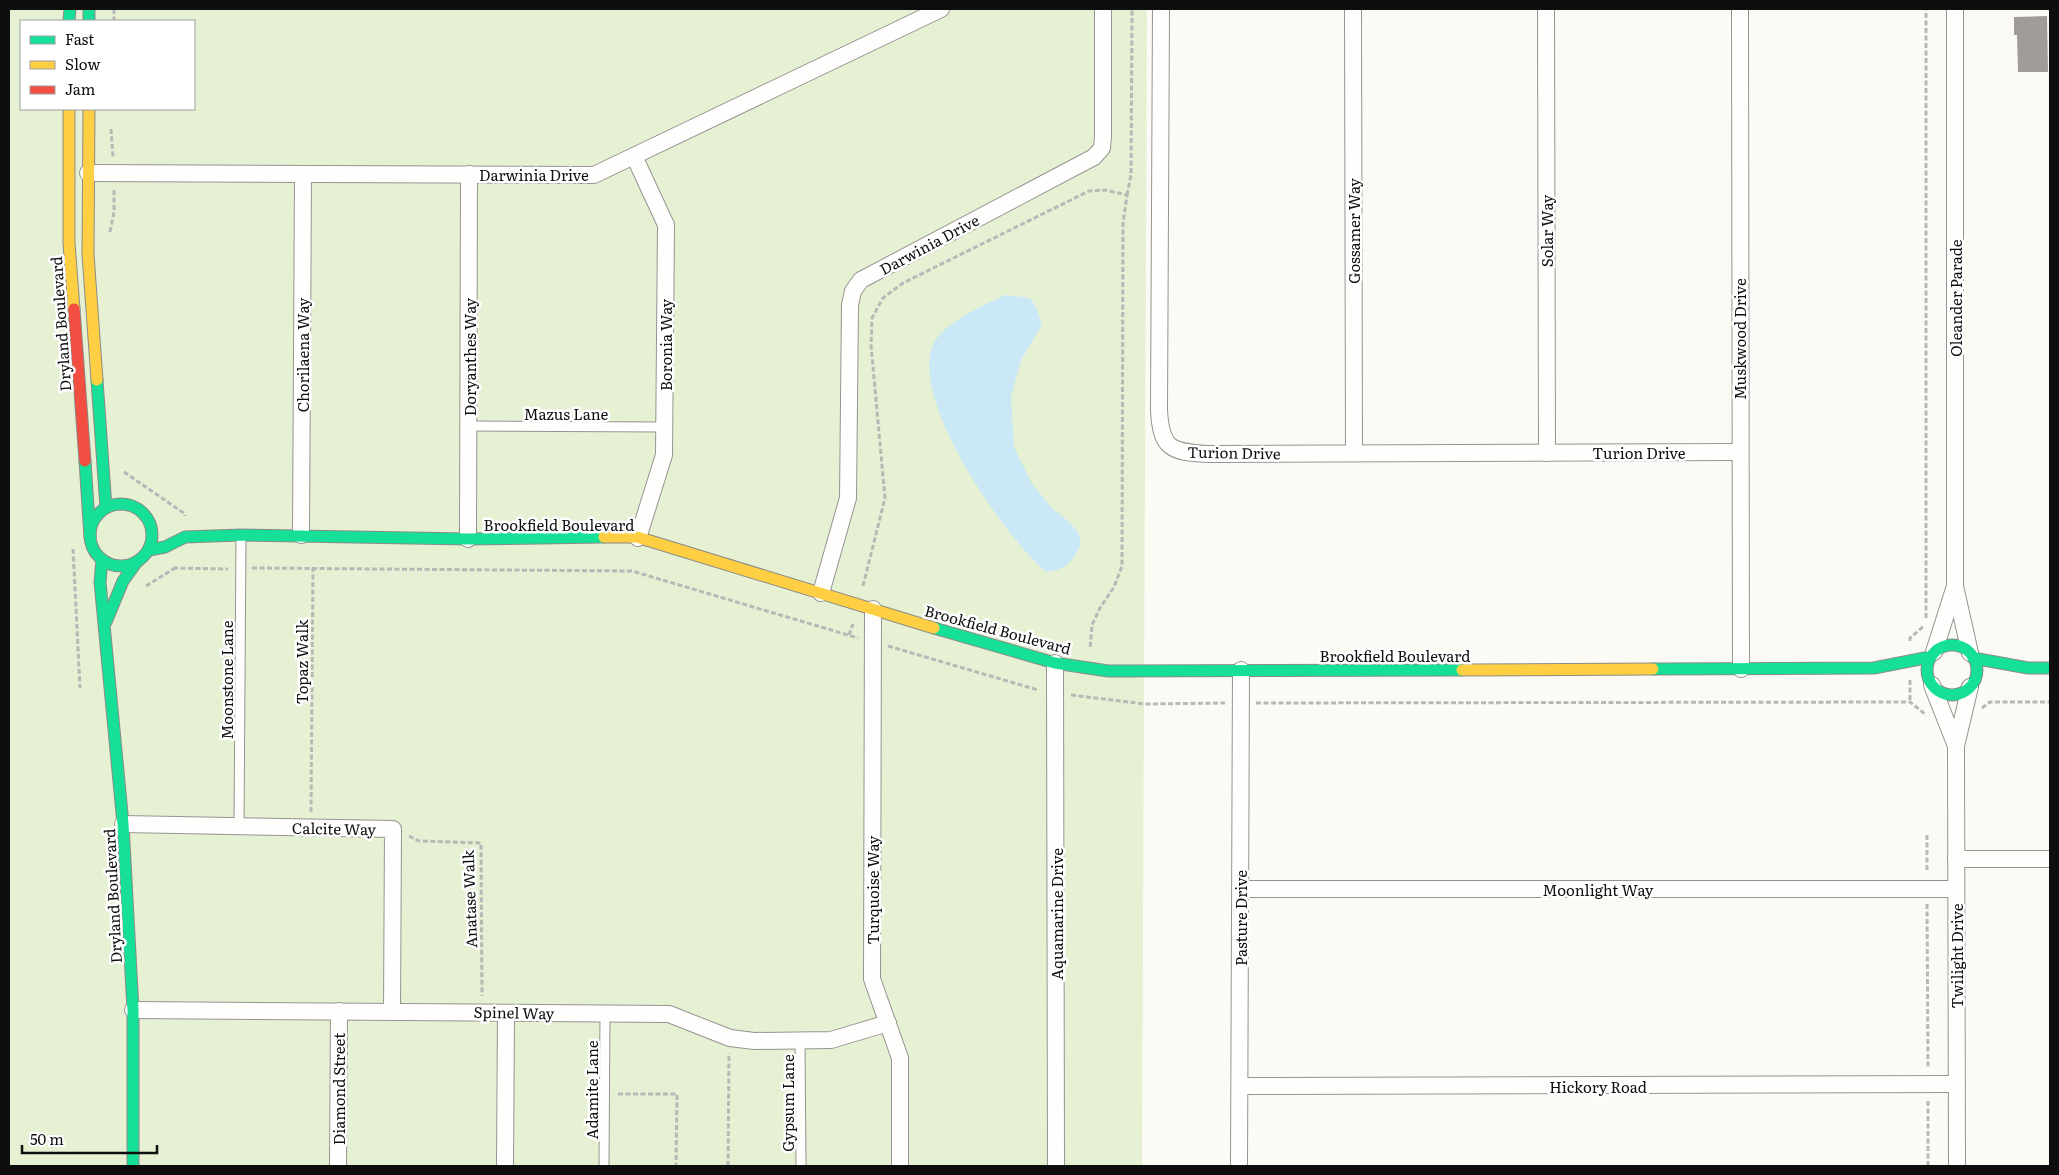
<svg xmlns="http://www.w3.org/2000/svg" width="2059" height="1175" viewBox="0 0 2059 1175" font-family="Literata,serif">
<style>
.green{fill:#e6f1d4;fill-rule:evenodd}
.water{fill:#cae8f5}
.building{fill:#9f9c99}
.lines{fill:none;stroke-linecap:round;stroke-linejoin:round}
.lane-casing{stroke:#959492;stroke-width:11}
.street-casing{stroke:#959492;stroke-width:18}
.fast-casing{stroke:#8c8b88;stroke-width:13}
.slow-casing{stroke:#8c8b88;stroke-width:13}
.jam-casing{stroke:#8c8b88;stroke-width:13}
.path{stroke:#b8b8b7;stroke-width:3;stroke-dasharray:5 2.5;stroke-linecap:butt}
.lane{stroke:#fffefd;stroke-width:9}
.street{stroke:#fffefd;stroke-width:16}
.fast{stroke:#16e098;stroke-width:11}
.slow{stroke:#ffcf43;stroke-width:11}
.jam{stroke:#f24e42;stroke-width:11}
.labels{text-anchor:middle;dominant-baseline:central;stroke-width:5;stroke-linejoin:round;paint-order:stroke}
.street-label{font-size:15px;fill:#0e0e0e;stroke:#fff}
</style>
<rect width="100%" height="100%" fill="#fcfaf4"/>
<path class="green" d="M 9,9 L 1147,9 L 1142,1166 L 9,1166 ZM 21,21 L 194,21 L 194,109 L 21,109 Z"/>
<path class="water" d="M 1005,295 L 1030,298 L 1036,307 L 1042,325 L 1021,360 L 1011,397 L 1014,447 L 1032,484 L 1052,508 L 1069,522 L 1078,532 L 1081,544 C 1073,561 1066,570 1046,572 C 1004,536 912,404 932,347 C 941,323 983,306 1005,295 Z"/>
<path class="building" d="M 2047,16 L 2048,72 L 2018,72 L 2017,35 L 2014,35 L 2014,17 Z"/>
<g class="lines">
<g class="lane-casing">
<g id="lane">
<path d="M 469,426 L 664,427"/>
<path d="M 239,826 L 241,536"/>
<path d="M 800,1040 L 801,1166"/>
<path d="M 604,1166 L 605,1013"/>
</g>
</g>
<g class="street-casing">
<g id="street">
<path d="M 1161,9 L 1159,410 C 1161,448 1170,452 1207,454 L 1739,452"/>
<path d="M 1353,9 L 1354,452"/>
<path d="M 1546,9 L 1547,453"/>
<path d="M 1740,9 L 1741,669"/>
<path d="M 1955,9 L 1955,586 L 1970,653"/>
<path d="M 634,156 L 666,225 L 664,455 L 638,538"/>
<path d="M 88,173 L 594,175 L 941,9"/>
<path d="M 301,535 L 303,174"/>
<path d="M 468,539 L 469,174"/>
<path d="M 821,593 L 848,498 L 850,305 L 853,291 L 861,280 L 1094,157 L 1102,148 L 1103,136 L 1103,9"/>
<path d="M 873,609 L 872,979 L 900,1058 L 900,1166"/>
<path d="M 1934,652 L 1955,586"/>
<path d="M 1055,663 L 1056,1166"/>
<path d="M 1932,685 L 1956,746"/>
<path d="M 123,824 L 393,829 L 392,1011"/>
<path d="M 1956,859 L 2050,859"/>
<path d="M 1241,889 L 1956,889"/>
<path d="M 133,1010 L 669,1014 L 730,1038 L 754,1041 L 831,1040 L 888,1023"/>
<path d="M 1240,1086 L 1957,1084"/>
<path d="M 338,1166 L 339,1011"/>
<path d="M 505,1166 L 506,1013"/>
<path d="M 1239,1166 L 1241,670"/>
<path d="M 1957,1166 L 1956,746 L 1970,687"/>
</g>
</g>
<g class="fast-casing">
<g id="fast">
<path d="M 89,9 L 89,21"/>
<path d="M 69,21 L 70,9"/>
<path d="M 97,380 L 106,508"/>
<path d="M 85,461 L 90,537"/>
<circle cx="121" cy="535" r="31"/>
<path d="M 149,550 L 165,547 L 185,537 L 241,535 L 468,539 L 604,537"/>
<path d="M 102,560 L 100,582 L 123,824 L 133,1010 L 133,1166"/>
<path d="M 106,622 L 123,581 L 136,563"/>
<path d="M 934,628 L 1055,663 L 1108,671 L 1462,670"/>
<circle cx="1952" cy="670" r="25"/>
<path d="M 1973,658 L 2028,668 L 2050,668"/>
<path d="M 1653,669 L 1874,668 L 1930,657"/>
</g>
</g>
<g class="slow-casing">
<g id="slow">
<path d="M 69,109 L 69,243 L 74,309"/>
<path d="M 89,109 L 88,254 L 97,380"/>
<path d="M 604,537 L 637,537 L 934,628"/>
<path d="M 1462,670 L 1653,669"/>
</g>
</g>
<g class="jam-casing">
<path id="jam" d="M 74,309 L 85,461"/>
</g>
<g class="path">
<path d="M 114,9 L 114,21"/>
<path d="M 111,129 L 113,157"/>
<path d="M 1127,195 L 1131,175 L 1132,9"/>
<path d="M 110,232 L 114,212 L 114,189"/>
<path d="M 124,472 L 185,514 L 185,516"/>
<path d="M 73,549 L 80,688"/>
<path d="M 173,568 L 228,569"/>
<path d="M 252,568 L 632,571 L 858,638"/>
<path d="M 146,586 L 175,568"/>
<path d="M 863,586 L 885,498 L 871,345 L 872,318 L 883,298 L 903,283 L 1089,191 L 1105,190 L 1127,195 L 1123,224 L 1122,566 L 1114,587 L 1100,608 L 1092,625 L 1090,649"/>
<path d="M 1926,618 L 1926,9"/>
<path d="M 849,635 L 853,624"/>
<path d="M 1910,641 L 1910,638 L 1924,626"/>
<path d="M 888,646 L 1038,690"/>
<path d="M 1910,680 L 1910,702"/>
<path d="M 1071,695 L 1145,704 L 1225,703"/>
<path d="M 1256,703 L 1910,702 L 1925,714"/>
<path d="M 1982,708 L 1990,702 L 2050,702"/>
<path d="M 311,812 L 313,568"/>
<path d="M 1927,835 L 1927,872"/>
<path d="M 409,836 L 419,841 L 481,843 L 482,996"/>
<path d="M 1927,904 L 1928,1067"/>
<path d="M 618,1094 L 677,1094 L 676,1166"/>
<path d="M 1928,1101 L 1928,1166"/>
<path d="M 728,1166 L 729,1053"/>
</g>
<use href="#lane" class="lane"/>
<use href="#street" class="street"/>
<use href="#fast" class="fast"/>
<use href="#slow" class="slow"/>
<use href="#jam" class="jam"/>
</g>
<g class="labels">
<g class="street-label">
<text x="534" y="174">Darwinia Drive</text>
<text transform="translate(1353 231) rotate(-90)">Gossamer Way</text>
<text transform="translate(1546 231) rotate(-90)">Solar Way</text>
<text transform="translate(929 244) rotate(-28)">Darwinia Drive</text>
<text transform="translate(1955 298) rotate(-90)">Oleander Parade</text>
<text transform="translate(60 324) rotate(-94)">Dryland Boulevard</text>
<text transform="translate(1739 339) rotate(-90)">Muskwood Drive</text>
<text transform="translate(665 345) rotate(-90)">Boronia Way</text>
<text transform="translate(302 355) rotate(-90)">Chorilaena Way</text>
<text transform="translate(469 357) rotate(-90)">Doryanthes Way</text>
<text x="566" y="413">Mazus Lane</text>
<text transform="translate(1234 452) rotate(1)">Turion Drive</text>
<text x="1639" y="452">Turion Drive</text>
<text x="559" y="524">Brookfield Boulevard</text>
<text transform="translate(998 629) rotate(15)">Brookfield Boulevard</text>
<text x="1395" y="655">Brookfield Boulevard</text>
<text transform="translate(301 662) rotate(-90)">Topaz Walk</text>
<text transform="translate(226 680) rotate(-90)">Moonstone Lane</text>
<text transform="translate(334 828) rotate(1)">Calcite Way</text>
<text x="1598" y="889">Moonlight Way</text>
<text transform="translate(872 890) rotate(-90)">Turquoise Way</text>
<text transform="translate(112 896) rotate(-93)">Dryland Boulevard</text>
<text transform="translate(469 899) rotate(-92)">Anatase Walk</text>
<text transform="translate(1056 914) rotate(-90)">Aquamarine Drive</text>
<text transform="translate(1240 918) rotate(-90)">Pasture Drive</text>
<text transform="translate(1956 956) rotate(-90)">Twilight Drive</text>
<text transform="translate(514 1012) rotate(1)">Spinel Way</text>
<text x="1598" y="1086">Hickory Road</text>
<text transform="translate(338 1089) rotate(-90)">Diamond Street</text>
<text transform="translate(591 1090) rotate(-90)">Adamite Lane</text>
<text transform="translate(787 1103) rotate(-90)">Gypsum Lane</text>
</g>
</g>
<rect width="2059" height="1175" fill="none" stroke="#0e0e0e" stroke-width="20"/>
<rect x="20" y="20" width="175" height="90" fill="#ffffff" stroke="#9f9f9f"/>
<rect x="30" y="36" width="25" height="8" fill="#16e098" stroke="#9f9f9f"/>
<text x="65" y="45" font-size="15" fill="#0e0e0e">Fast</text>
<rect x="30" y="61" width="25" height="8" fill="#ffcf43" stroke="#9f9f9f"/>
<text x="65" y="70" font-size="15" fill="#0e0e0e">Slow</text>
<rect x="30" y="86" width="25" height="8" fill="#f24e42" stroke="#9f9f9f"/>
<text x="65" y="95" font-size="15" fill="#0e0e0e">Jam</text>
<path d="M22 1145v8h135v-8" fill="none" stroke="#0e0e0e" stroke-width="2.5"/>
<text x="30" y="1145" font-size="15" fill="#0e0e0e" stroke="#ffffff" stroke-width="4" paint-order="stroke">50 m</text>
</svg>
